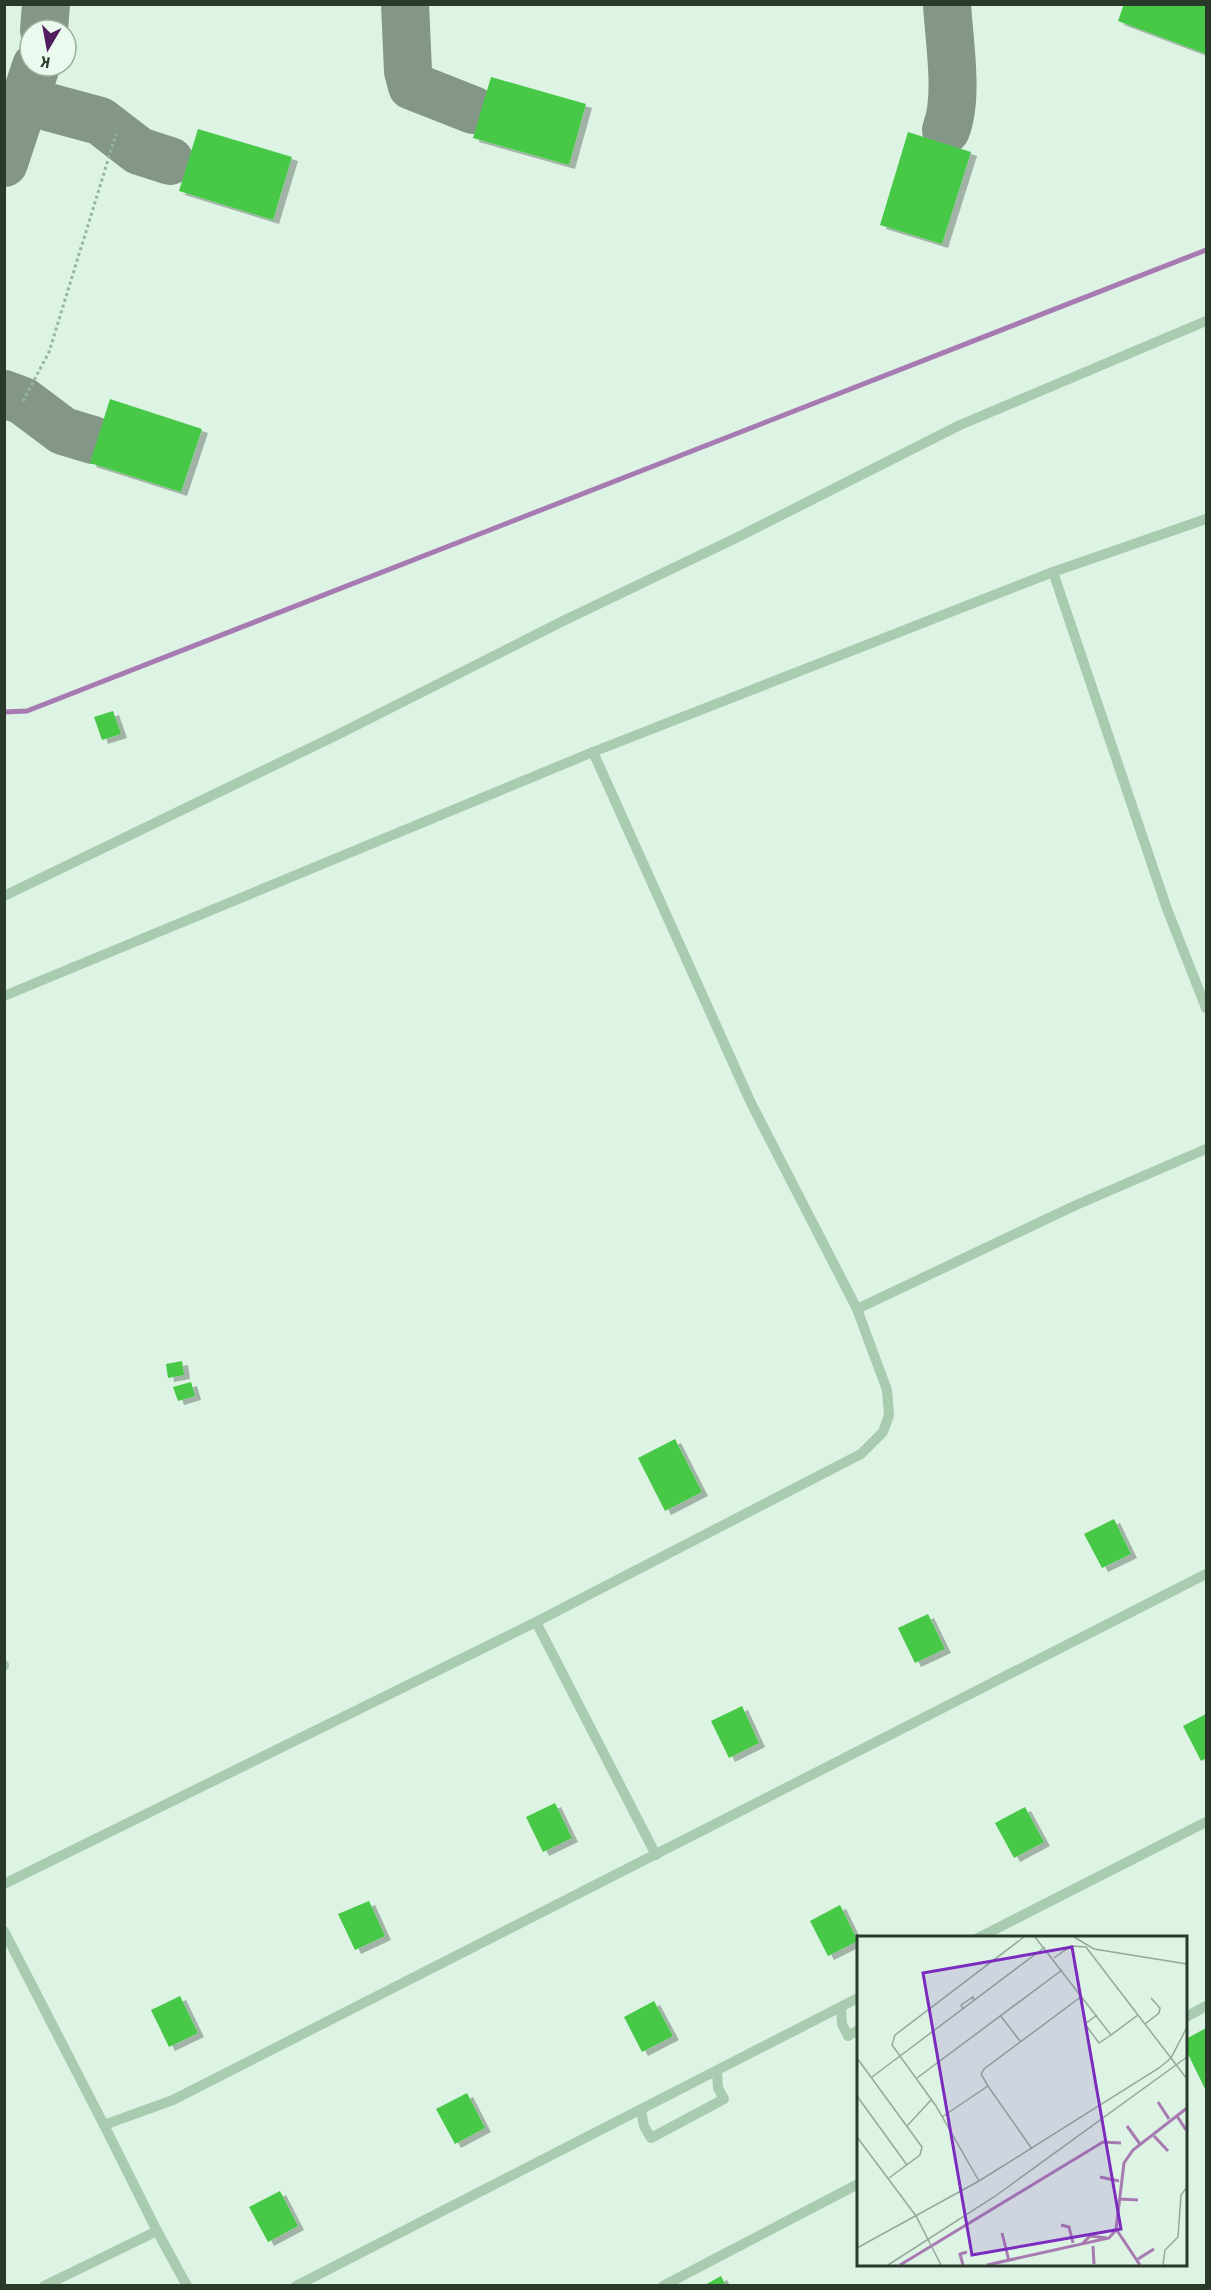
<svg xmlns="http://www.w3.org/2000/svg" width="1211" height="2290" viewBox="0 0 1211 2290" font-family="'Titillium Web',sans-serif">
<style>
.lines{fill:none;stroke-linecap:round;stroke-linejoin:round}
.stream{stroke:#a77bb1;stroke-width:5}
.taxiway{stroke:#839687;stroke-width:48}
.building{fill:#46c947;filter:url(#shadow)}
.path{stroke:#93b89a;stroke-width:3;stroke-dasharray:3 3;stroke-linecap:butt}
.lane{stroke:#a9ccb1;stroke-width:10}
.inset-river{fill:none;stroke:#a77bb1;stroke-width:3}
.inset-road{fill:none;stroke:#95a99a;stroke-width:1.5}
.view{fill:#7b2cbf;fill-opacity:0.15;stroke:#7b2cbf;stroke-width:3}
.inset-edge{fill:none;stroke:#29392a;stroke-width:3}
</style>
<defs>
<filter id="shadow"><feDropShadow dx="6" dy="4" stdDeviation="0" flood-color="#0004"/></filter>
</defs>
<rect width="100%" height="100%" fill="#ddf3e4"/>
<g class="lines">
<path class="stream" d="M 4,712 L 27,711 L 1206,250"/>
<g class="taxiway">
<path d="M 405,4 L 408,71 L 412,86 L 473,110"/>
<path d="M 44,30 L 46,4"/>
<path d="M 48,107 L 100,121 L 139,151 L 170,161"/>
<path d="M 946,130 C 959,97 949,41 947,4"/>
<path d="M 4,163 L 36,66"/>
<path d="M 4,394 L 23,401 L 63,431 L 93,440"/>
</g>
</g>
<g class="building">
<path d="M 1124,4 L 1206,4 L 1206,54 L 1118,21 Z"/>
<path d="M 491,77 L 586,104 L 569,165 L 473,138 Z"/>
<path d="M 198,129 L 292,157 L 273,220 L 179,191 Z"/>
<path d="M 908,132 L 971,152 L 942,244 L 880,225 Z"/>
<path d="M 110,399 L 202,429 L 181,492 L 90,463 Z"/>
<path d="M 113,711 L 121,734 L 102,740 L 94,717 Z"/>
<path d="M 182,1361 L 184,1375 L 168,1378 L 166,1364 Z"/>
<path d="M 191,1382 L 195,1396 L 178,1401 L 173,1387 Z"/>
<path d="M 675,1439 L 702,1492 L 665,1511 L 638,1458 Z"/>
<path d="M 1114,1519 L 1131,1554 L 1102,1568 L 1084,1534 Z"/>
<path d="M 928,1614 L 945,1649 L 915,1663 L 898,1628 Z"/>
<path d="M 742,1706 L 759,1743 L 729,1758 L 711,1721 Z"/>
<path d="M 1206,1714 L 1206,1758 L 1201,1761 L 1183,1726 Z"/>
<path d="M 555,1803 L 572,1838 L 543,1852 L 526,1817 Z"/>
<path d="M 1025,1807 L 1044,1842 L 1014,1858 L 995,1823 Z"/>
<path d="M 369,1901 L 385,1936 L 355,1950 L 338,1914 Z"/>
<path d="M 840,1905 L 858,1941 L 828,1956 L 810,1921 Z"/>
<path d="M 180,1996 L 198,2033 L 169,2047 L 151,2010 Z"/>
<path d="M 654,2001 L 673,2036 L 642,2052 L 624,2017 Z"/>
<path d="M 1206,2028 L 1206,2091 L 1186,2050 L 1186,2039 Z"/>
<path d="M 467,2093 L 485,2128 L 455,2144 L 436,2109 Z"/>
<path d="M 280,2191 L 298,2226 L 268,2242 L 249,2207 Z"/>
<path d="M 721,2276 L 726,2286 L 703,2286 Z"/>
</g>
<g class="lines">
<path class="path" d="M 23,401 L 49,352 L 116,134"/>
<g class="lane">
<path d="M 1053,572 L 1167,909 L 1206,1008"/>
<path d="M 593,752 L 751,1103 L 857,1309 L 1074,1206 L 1206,1149"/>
<path d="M 4,896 L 337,735 L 563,621 L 736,538 L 960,425 L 1206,321"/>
<path d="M 4,996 L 593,752 L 1053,572 L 1206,519"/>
<path d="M 536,1622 L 656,1855"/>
<path d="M 4,1665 L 4,1666"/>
<path d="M 4,1884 L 536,1622 L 861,1454 L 883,1432 L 889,1415 L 887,1390 L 857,1309"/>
<path d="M 4,1931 L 104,2125 L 157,2231 L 187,2286"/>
<path d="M 978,1938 L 1206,1822"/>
<path d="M 841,2007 L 842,2024 L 848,2036 L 858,2030"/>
<path d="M 1186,2017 L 1206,2006"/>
<path d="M 641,2110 L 644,2126 L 651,2138 L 724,2099 L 718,2088 L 717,2072"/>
<path d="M 104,2125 L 173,2100 L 1206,1574"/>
<path d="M 44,2286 L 157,2231"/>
<path d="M 296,2286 L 858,1998"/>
<path d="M 663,2286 L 858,2184"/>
</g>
</g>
<g transform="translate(857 1936)">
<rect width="330" height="330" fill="#ddf3e4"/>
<path class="inset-river" d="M 301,166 L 312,183M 317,182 L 320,180 L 329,194M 270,190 L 283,208 L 281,210M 297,200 L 311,215M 243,241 L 262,245M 263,263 L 281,264M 204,289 L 212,291 L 216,307M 145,297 L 152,325M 225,308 L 233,300 L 250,302M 236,310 L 237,328M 281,323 L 297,313M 43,329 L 246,206 L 264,207M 106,329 L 103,318 L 110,316M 130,329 L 252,302 L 259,294M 283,329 L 259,293 L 267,227 L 276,214 L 330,172"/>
<path class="inset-road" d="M 167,1 L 38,99 L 35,109 L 43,120 L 188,11M 178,1 L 254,99 L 281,79 L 330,143M 217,1 L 237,13 L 330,28M 197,22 L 214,10 L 229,11 L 281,79M 106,73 L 104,69 L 116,61 L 117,64M 143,79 L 163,105M 240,79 L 228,88 L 242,107 L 254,99M 288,88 L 302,77 L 303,72 L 294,62M 0,122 L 65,211 L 63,219 L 32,242M 15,141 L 43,120 L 79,170 L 122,245M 60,142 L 205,34M 131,150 L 124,138 L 127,133 L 225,60M 0,160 L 50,229M 85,181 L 131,150 L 175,213M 50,190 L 74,164M 0,201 L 59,280 L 84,329M 0,312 L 122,245 L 302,132 L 314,122 L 330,91M 31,329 L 137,261 L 330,121M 306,329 L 308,314 L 321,301 L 324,259 L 330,251"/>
<path class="view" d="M 215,11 L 264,293 L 115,319 L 66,37 Z"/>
<rect width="330" height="330" class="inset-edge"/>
</g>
<rect width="1211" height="2290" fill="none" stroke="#29392a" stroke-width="12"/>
<g transform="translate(48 48) rotate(190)"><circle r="28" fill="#eafaef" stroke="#9dada0" stroke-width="1.5"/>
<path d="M0-4.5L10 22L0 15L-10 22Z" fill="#511d5c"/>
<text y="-9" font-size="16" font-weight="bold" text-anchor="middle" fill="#29392a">K</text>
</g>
</svg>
